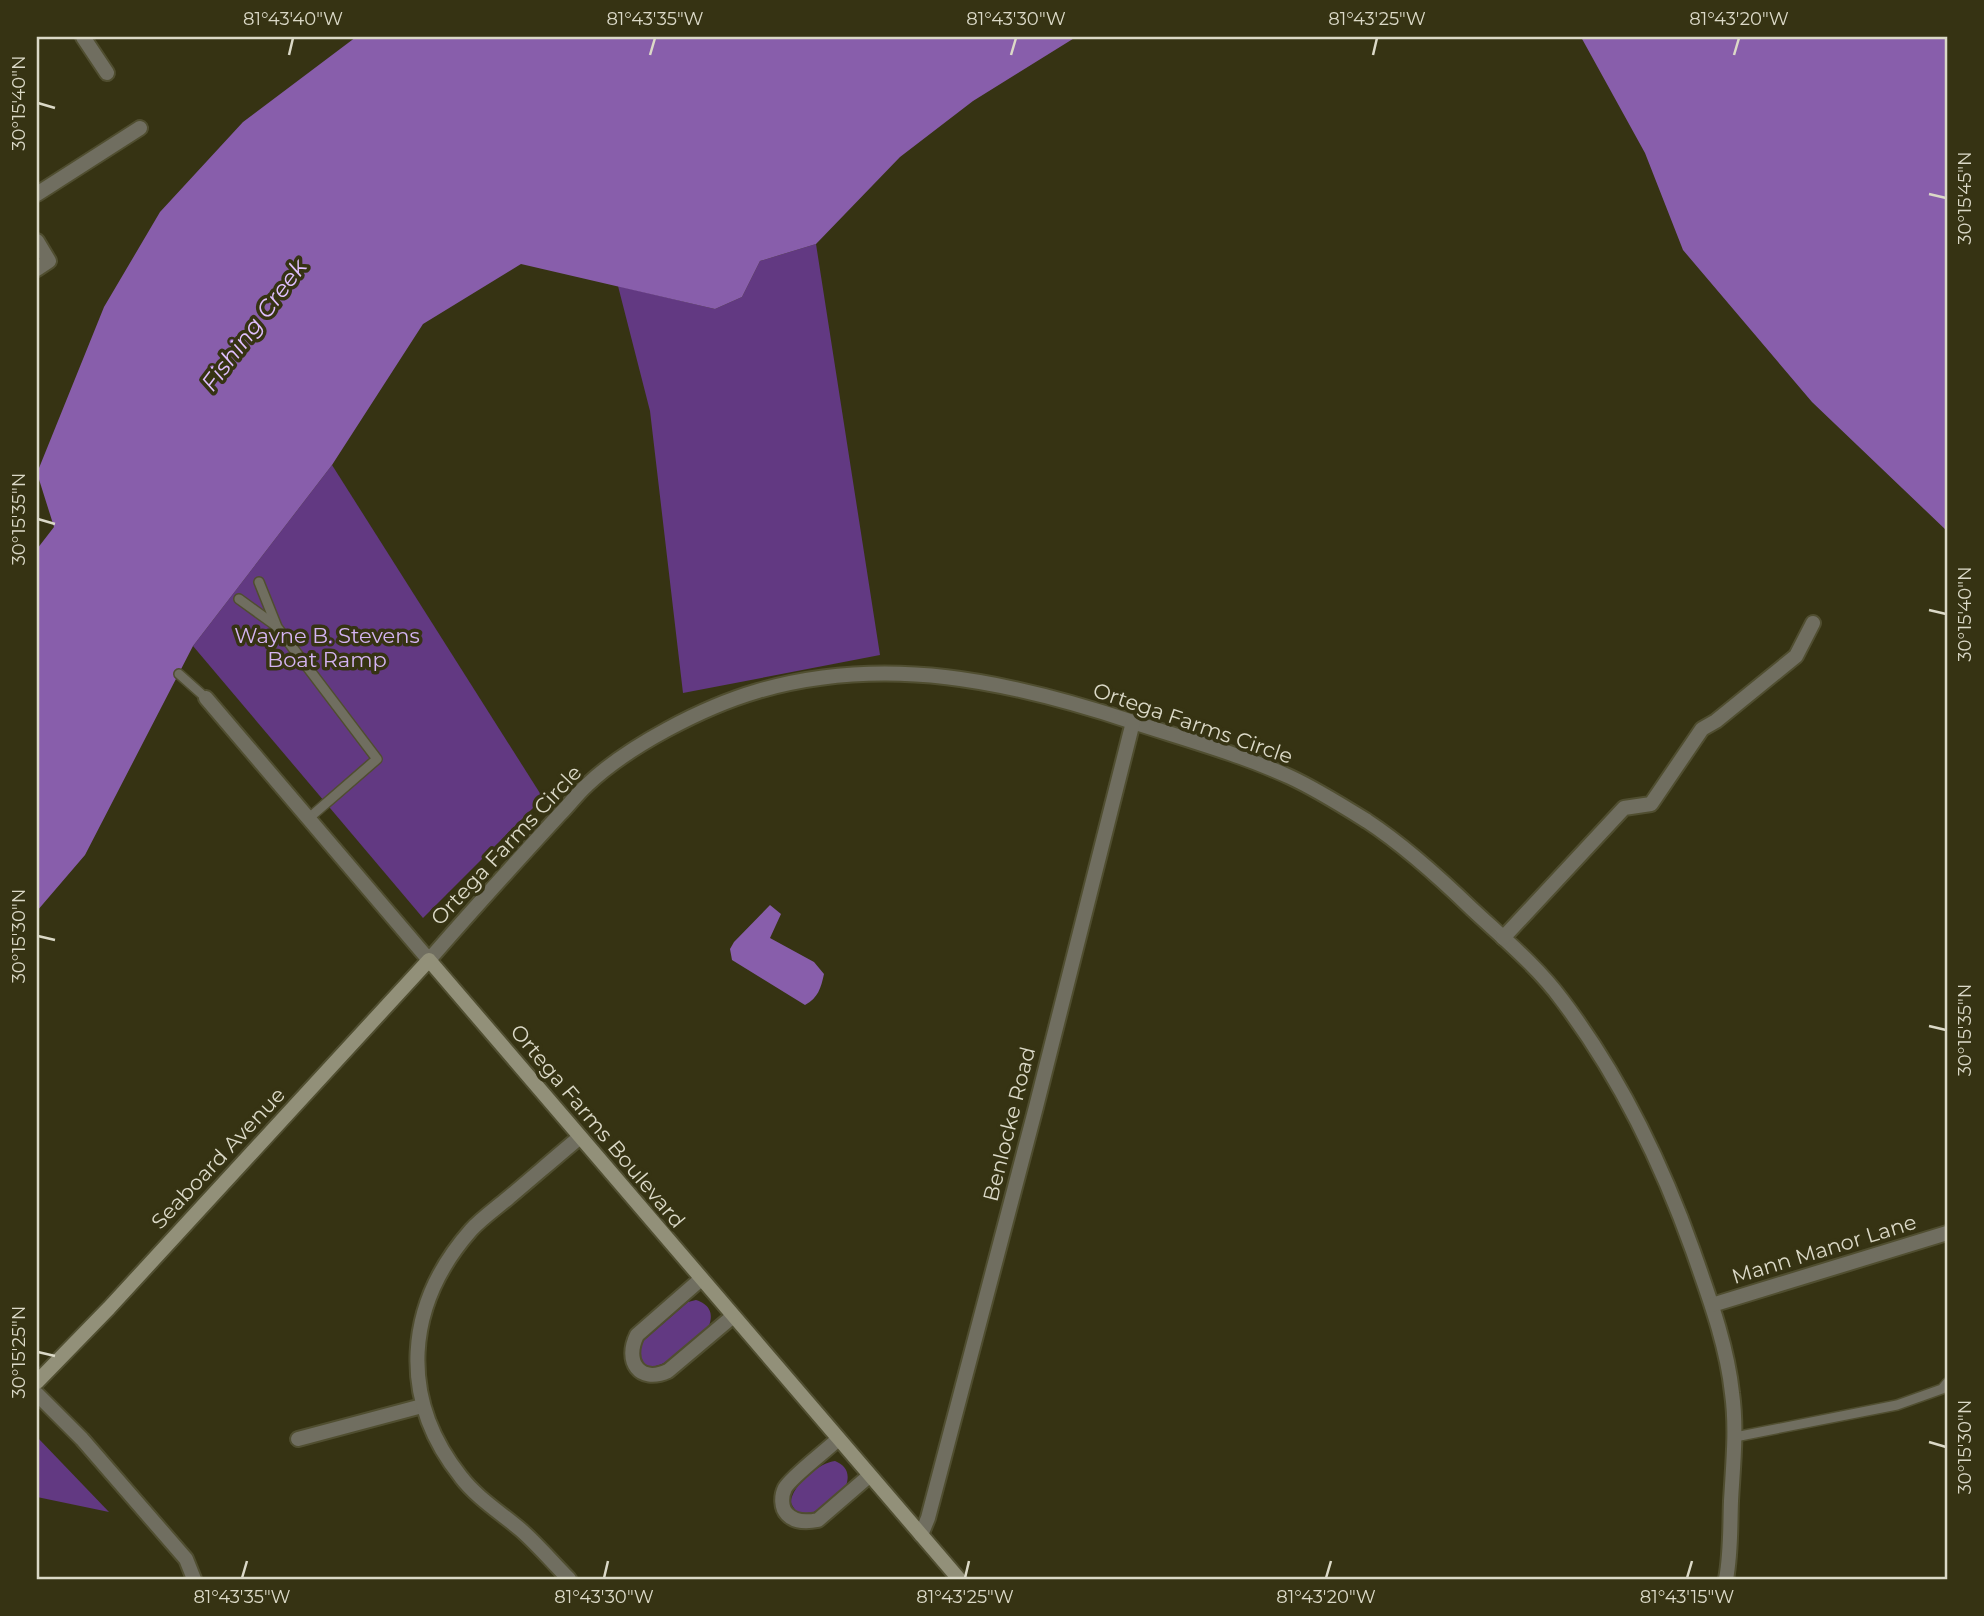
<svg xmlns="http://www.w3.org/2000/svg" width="1984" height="1616" viewBox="0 0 1984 1616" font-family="Montserrat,sans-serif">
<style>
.green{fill:#623982}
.water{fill:#885eab}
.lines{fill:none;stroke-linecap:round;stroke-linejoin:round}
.lane-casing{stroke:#504e30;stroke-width:12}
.street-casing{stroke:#504e30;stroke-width:18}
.secondary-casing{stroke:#504e30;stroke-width:18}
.lane{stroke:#706e60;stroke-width:9}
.street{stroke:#706e60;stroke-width:14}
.secondary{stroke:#929079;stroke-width:14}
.ticks{fill:none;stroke:#dbd9c7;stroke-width:2.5}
.labels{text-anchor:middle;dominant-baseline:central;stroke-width:7;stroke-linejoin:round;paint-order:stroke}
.park-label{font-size:21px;fill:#d4b4f2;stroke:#363313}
.street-label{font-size:21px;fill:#dbd9c7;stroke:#363313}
.water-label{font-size:23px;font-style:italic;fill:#dfbffe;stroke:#363313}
.neatline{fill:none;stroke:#dbd9c7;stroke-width:2.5}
.ticks-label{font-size:18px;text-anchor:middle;fill:#dbd9c7}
</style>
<rect width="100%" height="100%" fill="#363313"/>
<g class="green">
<path d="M 816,244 L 880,655 L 683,693 L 650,411 L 618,286 L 715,309 L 742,297 L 760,261 Z"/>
<path d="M 332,465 L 543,798 L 423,918 L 193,646 Z"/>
<path d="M 696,1300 C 709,1304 714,1313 709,1326 C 695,1338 643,1395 638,1349 L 642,1342 L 688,1302 Z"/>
<path d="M 37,1437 L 109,1512 L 37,1497 Z"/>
<path d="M 835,1461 C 847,1466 850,1474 846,1486 C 832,1497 804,1532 791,1503 C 790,1487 820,1462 835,1461 Z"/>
</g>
<g class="water">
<path d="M 356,37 L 1076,37 L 973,101 L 900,157 L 816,244 L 760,261 L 742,297 L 715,309 L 521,264 L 423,324 L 332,465 L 193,646 L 85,855 L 37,911 L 37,549 L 54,527 L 37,473 L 104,307 L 160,212 L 243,122 Z"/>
<path d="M 1581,37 L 1947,37 L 1947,531 L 1812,402 L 1683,250 L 1645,153 Z"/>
<path d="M 770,905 L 781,914 L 770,938 L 814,962 L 824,974 C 821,988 818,998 805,1005 L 732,960 L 730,949 L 734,942 Z"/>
</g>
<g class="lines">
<g class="lane-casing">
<g id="lane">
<path d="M 259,582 L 277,627 L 377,759 L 309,818"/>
<path d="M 239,599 L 275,625"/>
<path d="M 179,674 L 206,698"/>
<path d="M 1735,1437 L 1897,1405 L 1942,1389 L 1947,1383"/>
</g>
</g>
<g class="street-casing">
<g id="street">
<path d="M 83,37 L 107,73"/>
<path d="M 37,194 L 140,128"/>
<path d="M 37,241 L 49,261 L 37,269"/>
<path d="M 206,698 L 429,960 C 472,910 516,862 560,814 C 569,805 577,794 587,785 C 628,746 703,707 758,691 C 886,654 1009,681 1133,722 C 1185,739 1240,754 1290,777 C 1316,789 1343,806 1367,821 C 1405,846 1440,878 1472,909 C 1503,938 1537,966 1562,1000 C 1618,1074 1662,1164 1693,1251 C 1709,1297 1727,1345 1732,1393 C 1737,1429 1733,1465 1731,1501 C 1730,1527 1731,1553 1726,1579"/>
<path d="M 1503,938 L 1624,808 L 1651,804 L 1702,729 L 1716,721 L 1796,656 L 1813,623"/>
<path d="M 701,1279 L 637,1335 C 624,1361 639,1384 668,1371 L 732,1317"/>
<path d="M 1712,1305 L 1947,1233"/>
<path d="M 37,1394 L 82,1439 L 186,1559 L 194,1579"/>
<path d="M 298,1439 L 422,1406"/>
<path d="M 838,1439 C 826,1451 792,1476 785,1488 C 781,1496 781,1508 787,1514 C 795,1523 808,1522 818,1520 L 869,1476"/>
<path d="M 921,1535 L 928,1518 L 1036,1107 L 1133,722"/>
<path d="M 569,1579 C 553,1563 538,1545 521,1530 C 501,1513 476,1497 461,1477 C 398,1398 405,1305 471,1230 C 481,1219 495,1209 507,1199 C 532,1178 556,1157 580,1137"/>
</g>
</g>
<g class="secondary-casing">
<path id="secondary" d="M 37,1382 L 109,1308 L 429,960 L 959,1579"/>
</g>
<use href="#lane" class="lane"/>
<use href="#street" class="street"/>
<use href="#secondary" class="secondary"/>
</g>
<path class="ticks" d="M 289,55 L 293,38M 650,55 L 655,38M 1011,55 L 1016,38M 1373,55 L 1377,38M 1734,55 L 1739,38M 38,103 L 55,108M 1929,194 L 1946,198M 38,519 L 55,524M 1929,610 L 1946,614M 38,936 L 55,940M 1929,1026 L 1946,1030M 38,1352 L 55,1356M 1929,1442 L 1946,1447M 242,1578 L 247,1561M 604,1578 L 608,1561M 965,1578 L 969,1561M 1326,1578 L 1331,1561M 1687,1578 L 1692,1561"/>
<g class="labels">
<g class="park-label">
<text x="327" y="635">Wayne B. Stevens<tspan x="327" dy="24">Boat Ramp</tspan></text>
</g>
<g class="street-label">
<text transform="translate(1193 723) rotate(19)">Ortega Farms Circle</text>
<text transform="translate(506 845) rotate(-47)">Ortega Farms Circle</text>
<text transform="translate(1009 1124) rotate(-76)">Benlocke Road</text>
<text transform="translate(598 1126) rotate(50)">Ortega Farms Boulevard</text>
<text transform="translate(218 1158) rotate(-47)">Seaboard Avenue</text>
<text transform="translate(1824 1249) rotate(-17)">Mann Manor Lane</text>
</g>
<g class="water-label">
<text transform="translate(254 325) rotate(-53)">Fishing Creek</text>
</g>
</g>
<rect width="1984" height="1616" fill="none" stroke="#363313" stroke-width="77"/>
<rect x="38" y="38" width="1908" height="1540" class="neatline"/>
<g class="ticks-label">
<text x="293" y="25">81°43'40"W</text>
<text x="655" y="25">81°43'35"W</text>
<text x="1016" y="25">81°43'30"W</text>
<text x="1377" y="25">81°43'25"W</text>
<text x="1739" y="25">81°43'20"W</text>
<text transform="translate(19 103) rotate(-90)" y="6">30°15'40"N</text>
<text transform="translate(1965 198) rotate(-90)" y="6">30°15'45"N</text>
<text transform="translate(19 519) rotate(-90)" y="6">30°15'35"N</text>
<text transform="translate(1965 614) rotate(-90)" y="6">30°15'40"N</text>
<text transform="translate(19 936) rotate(-90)" y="6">30°15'30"N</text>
<text transform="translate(1965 1030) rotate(-90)" y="6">30°15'35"N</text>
<text transform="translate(19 1352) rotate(-90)" y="6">30°15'25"N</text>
<text transform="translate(1965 1447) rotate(-90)" y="6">30°15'30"N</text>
<text x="242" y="1603">81°43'35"W</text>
<text x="604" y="1603">81°43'30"W</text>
<text x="965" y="1603">81°43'25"W</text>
<text x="1326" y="1603">81°43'20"W</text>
<text x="1687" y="1603">81°43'15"W</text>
</g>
</svg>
